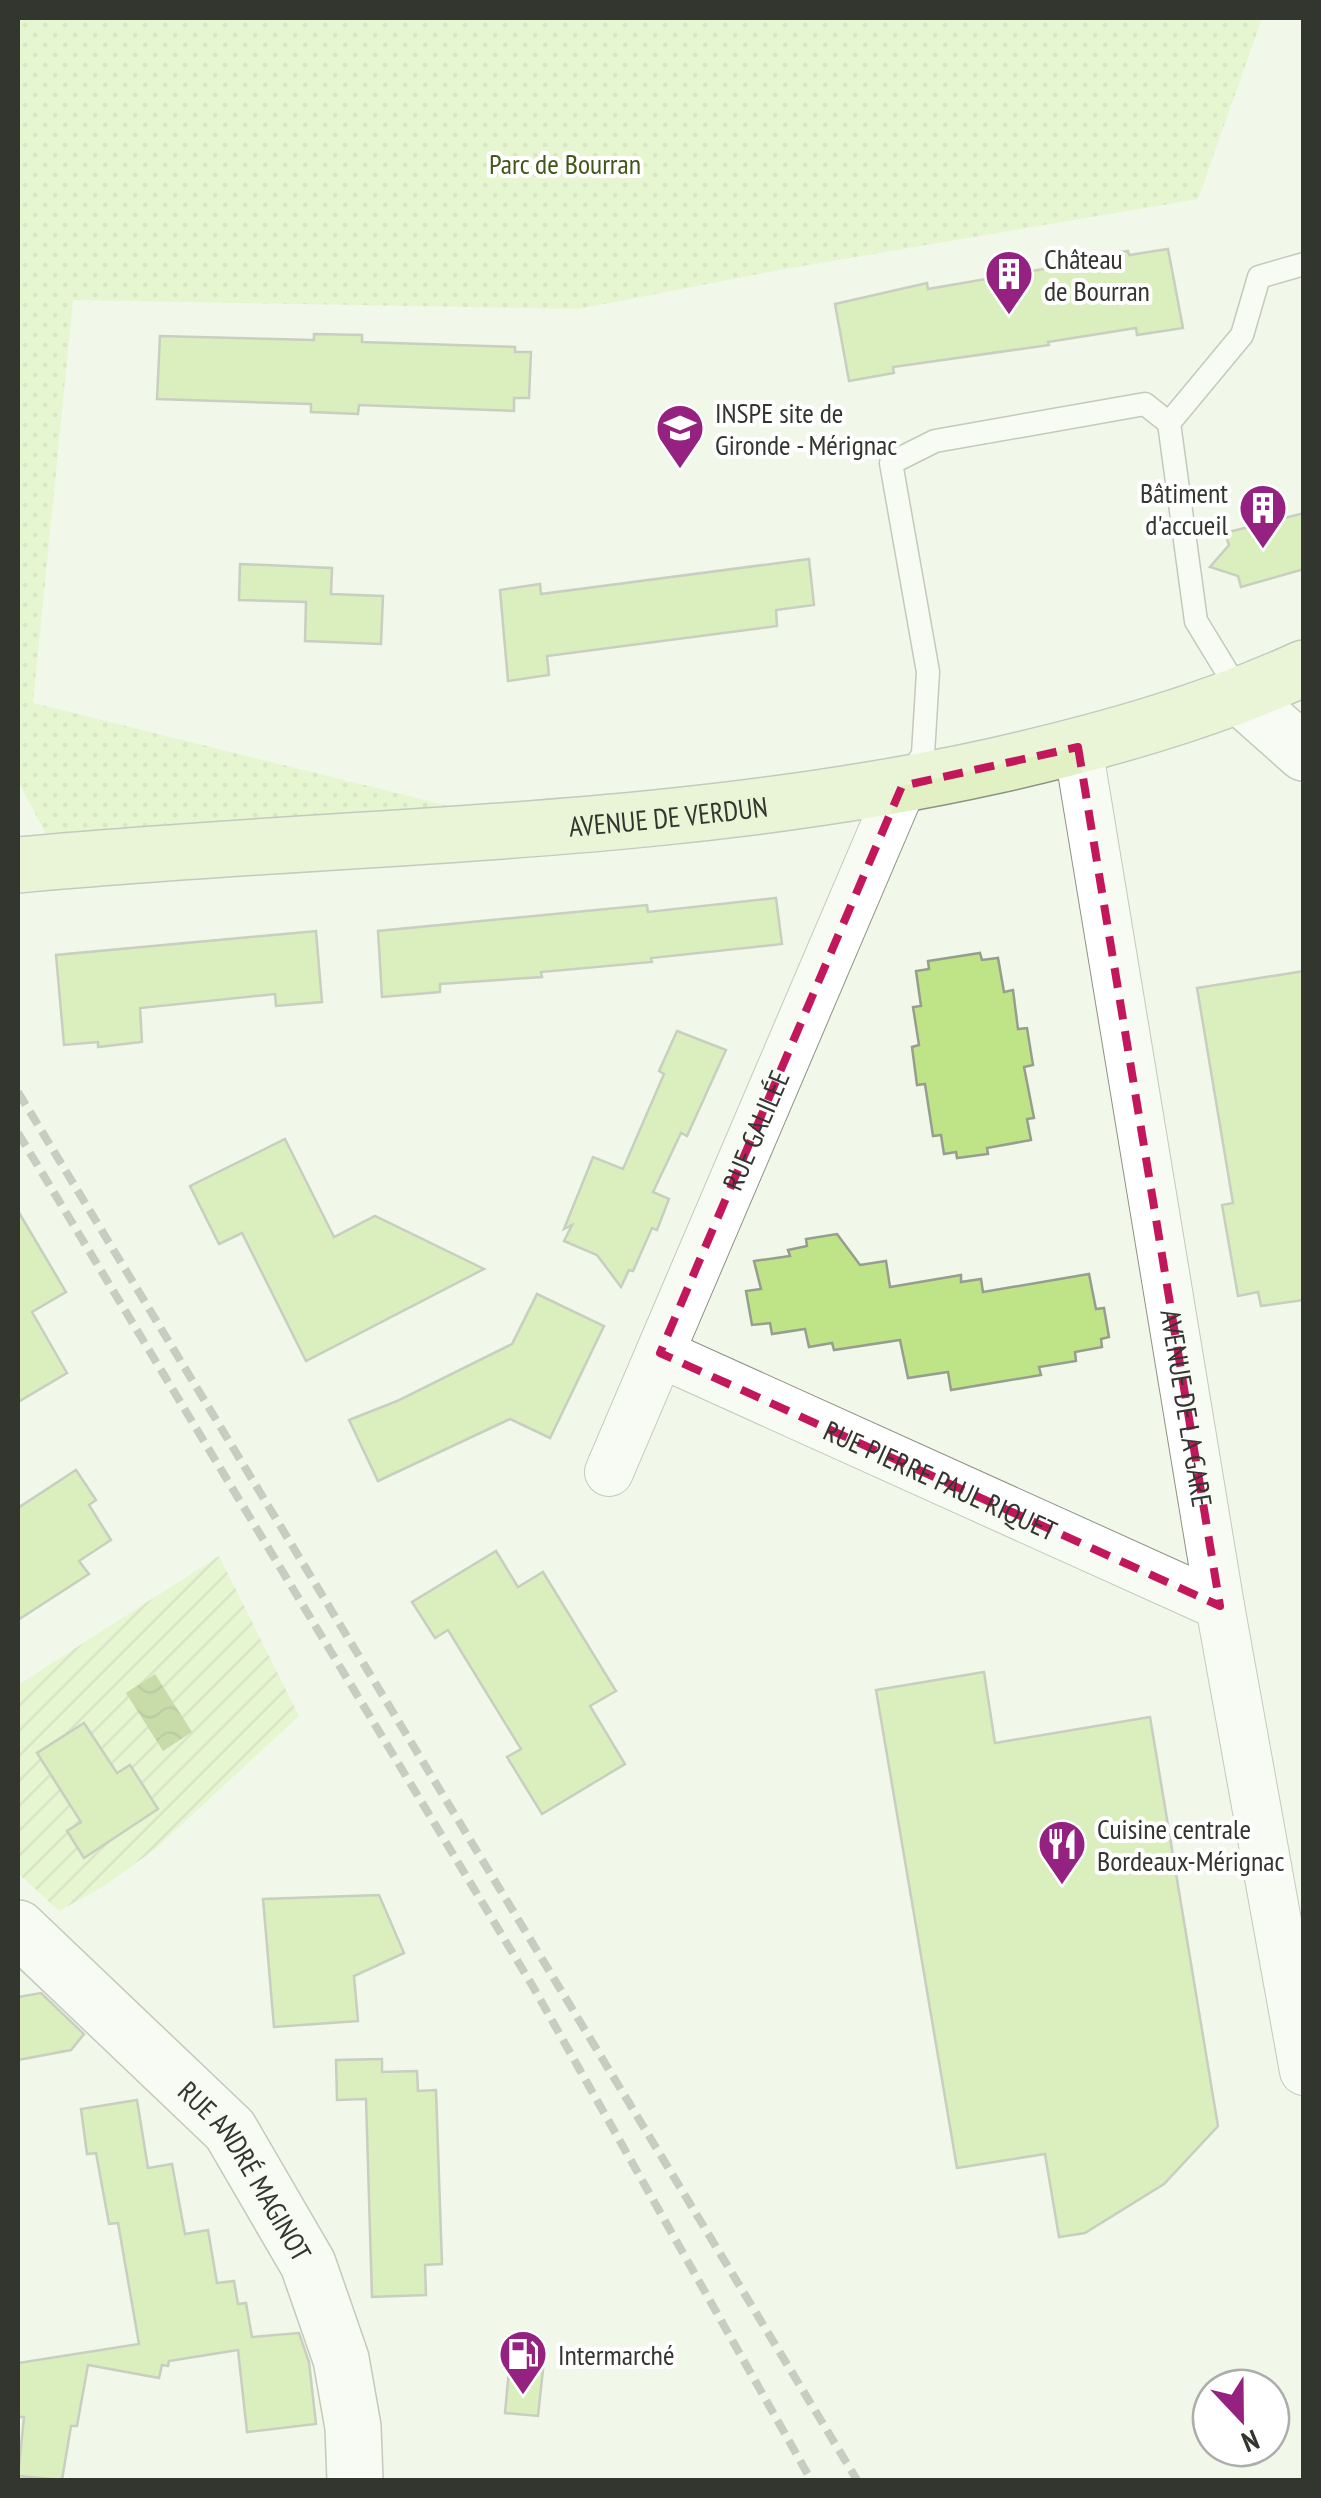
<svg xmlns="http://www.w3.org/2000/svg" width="1321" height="2498" viewBox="0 0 1321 2498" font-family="'PT Sans Narrow',sans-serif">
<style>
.park{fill:url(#park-dots)}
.garden{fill:url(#garden-furrows)}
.water{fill:url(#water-waves)}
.building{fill:#bfe487;stroke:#979d8f;stroke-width:2.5}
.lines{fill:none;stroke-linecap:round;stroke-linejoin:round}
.service-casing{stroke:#8c9385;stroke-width:25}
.minor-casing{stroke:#8c9385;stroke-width:50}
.tertiary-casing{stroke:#8c9385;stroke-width:58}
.secondary-casing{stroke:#8c9385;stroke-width:58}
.service{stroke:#fff;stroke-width:22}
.minor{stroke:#fff;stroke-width:48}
.tertiary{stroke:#fff;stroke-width:55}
.secondary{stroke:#e2f1c4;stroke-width:55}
.rail{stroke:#94998e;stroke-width:8;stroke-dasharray:15 8;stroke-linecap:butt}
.marked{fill:none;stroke:#c2185b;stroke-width:8;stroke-dasharray:20 12;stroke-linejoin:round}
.labels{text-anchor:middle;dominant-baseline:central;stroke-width:8;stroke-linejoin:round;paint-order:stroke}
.park-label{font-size:28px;fill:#415717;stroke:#fff}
.poi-label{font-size:28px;fill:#33352f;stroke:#fff;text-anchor:start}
.street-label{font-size:28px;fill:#33352f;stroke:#fff}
</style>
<defs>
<pattern id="park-dots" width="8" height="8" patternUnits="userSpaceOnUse" patternTransform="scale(2.5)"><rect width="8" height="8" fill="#d8f3b3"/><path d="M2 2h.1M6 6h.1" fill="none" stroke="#bad19a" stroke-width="1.8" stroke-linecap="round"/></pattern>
<pattern id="garden-furrows" width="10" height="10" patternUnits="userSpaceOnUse" patternTransform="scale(2.5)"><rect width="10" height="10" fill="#d8f3b3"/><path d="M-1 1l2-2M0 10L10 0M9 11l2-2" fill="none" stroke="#bad19a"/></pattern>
<pattern id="water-waves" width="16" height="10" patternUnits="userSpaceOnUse" patternTransform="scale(2.5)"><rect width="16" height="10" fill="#97ba5e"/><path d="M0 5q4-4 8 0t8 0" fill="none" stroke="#7c984e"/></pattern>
</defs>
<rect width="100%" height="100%" fill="#f1f8e9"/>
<path class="park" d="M 18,18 L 1262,18 L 1198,199 L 779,270 L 578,309 L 73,300 L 33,703 L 461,809 L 54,849 L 18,781 Z"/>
<path class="garden" d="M 219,1556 L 299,1716 L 154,1850 L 104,1886 L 59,1911 L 18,1873 L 18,1685 Z"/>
<path class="water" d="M 155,1674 L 192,1732 L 163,1751 L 126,1693 Z"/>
<g class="building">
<path d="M 1168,249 L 1183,328 L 1137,335 L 1136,328 L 1048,342 L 1049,345 L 893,367 L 894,373 L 849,381 L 835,304 L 927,283 L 928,289 L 1078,263 L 1077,259 L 1128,251 L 1129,255 Z"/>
<path d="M 314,334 L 362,335 L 362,342 L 515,347 L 515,352 L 531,352 L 529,398 L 514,398 L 514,411 L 359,405 L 358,414 L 311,412 L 311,404 L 157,399 L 160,336 L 314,340 Z"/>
<path d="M 1304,513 L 1304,569 L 1241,587 L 1238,576 L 1210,567 L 1229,545 L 1225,533 Z"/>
<path d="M 809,559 L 814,605 L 776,610 L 777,626 L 547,656 L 549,675 L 508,681 L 500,590 L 540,584 L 541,594 Z"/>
<path d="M 240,564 L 332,568 L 331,594 L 383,596 L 381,644 L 305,641 L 306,602 L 239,600 Z"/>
<path d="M 776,898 L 782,944 L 651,958 L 652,962 L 541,972 L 542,977 L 440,984 L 440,992 L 382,997 L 378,931 L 647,905 L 648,912 Z"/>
<path d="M 316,931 L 322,1002 L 276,1006 L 275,994 L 140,1008 L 142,1042 L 98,1047 L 98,1042 L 64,1045 L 56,955 Z"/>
<path d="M 980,953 L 982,960 L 998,958 L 1004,992 L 1013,990 L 1018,1029 L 1027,1028 L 1033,1065 L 1024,1067 L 1034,1118 L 1027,1119 L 1031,1140 L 987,1148 L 988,1154 L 957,1158 L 956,1152 L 944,1154 L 941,1135 L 933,1136 L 925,1084 L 917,1085 L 912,1047 L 919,1045 L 913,1007 L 921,1006 L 916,971 L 929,969 L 928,961 Z"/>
<path d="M 1304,971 L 1304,1300 L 1261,1306 L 1258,1292 L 1238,1296 L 1222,1205 L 1233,1203 L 1197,988 Z"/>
<path d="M 677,1031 L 726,1050 L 687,1136 L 681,1133 L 653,1192 L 669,1199 L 657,1230 L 652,1228 L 633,1271 L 629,1270 L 621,1287 L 597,1255 L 564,1241 L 572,1225 L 564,1229 L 593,1157 L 623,1169 L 664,1074 L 659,1071 Z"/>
<path d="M 285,1139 L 334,1237 L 375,1216 L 484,1269 L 306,1361 L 242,1233 L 219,1244 L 190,1186 Z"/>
<path d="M 18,1211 L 66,1292 L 32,1312 L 67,1373 L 18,1402 Z"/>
<path d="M 837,1234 L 860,1265 L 886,1261 L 890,1287 L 961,1275 L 961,1282 L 981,1279 L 983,1292 L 1089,1274 L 1096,1309 L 1104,1308 L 1109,1337 L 1101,1339 L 1102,1347 L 1075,1352 L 1076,1361 L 1039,1367 L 1041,1375 L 951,1390 L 948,1372 L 908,1378 L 900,1340 L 834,1350 L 832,1343 L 809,1347 L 805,1329 L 772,1334 L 770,1323 L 752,1325 L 746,1291 L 761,1289 L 754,1261 L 790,1256 L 788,1250 L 807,1246 L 806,1239 Z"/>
<path d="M 537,1294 L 604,1326 L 550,1438 L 510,1419 L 378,1481 L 349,1420 L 397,1401 L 512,1344 Z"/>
<path d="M 76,1470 L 96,1500 L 89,1505 L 111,1540 L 79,1561 L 89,1574 L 18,1620 L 18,1508 Z"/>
<path d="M 496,1551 L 518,1587 L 543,1572 L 616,1691 L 590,1706 L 625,1764 L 542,1814 L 507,1757 L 521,1749 L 448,1630 L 435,1638 L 412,1602 Z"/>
<path d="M 984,1672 L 995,1743 L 1150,1717 L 1218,2126 L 1164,2184 L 1085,2233 L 1059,2237 L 1045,2154 L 957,2168 L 876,1690 Z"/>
<path d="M 84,1723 L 117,1773 L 130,1765 L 158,1809 L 84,1858 L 67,1831 L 81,1822 L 37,1753 Z"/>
<path d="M 379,1895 L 404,1953 L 354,1976 L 358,2021 L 274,2027 L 263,1899 Z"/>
<path d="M 41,1993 L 84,2034 L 71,2050 L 18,2060 L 18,1997 Z"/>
<path d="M 382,2059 L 382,2072 L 417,2071 L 418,2091 L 436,2090 L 442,2264 L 425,2265 L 426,2295 L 372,2297 L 366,2099 L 337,2100 L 336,2060 Z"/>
<path d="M 137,2100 L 148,2168 L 172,2164 L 185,2234 L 208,2230 L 217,2283 L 234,2281 L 238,2304 L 246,2303 L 252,2337 L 299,2333 L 309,2362 L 316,2424 L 247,2432 L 238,2350 L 169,2361 L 168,2366 L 162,2365 L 159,2378 L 88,2365 L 77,2426 L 71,2426 L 62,2480 L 18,2476 L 24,2417 L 18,2417 L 18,2363 L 139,2344 L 118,2223 L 109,2224 L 96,2153 L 87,2154 L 81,2109 Z"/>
<path d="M 511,2348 L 545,2351 L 538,2416 L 505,2413 Z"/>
</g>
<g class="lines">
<g class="service-casing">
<g id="service">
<path d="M 1169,423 L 1242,335 L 1259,277 L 1304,264"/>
<path d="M 910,775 L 923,754 L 928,672 L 891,463 L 935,441 L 1145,404 L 1169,423 L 1196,621 L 1241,695"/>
</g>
</g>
<g class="minor-casing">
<g id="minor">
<path id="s1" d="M 1078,747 L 1220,1606 L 1304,2071"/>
<path id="s2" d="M 660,1353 L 1220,1606"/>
<path id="s3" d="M 609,1472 L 902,786"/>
</g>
</g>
<g class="tertiary-casing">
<g id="tertiary">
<path d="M 1241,697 L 1304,753"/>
<path id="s4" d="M 18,1928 L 230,2130 L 308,2264 L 341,2359 L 353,2427 L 355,2480"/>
</g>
</g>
<g class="secondary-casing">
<g id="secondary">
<path id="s5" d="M 18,865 C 344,834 673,837 994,766 C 1100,742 1205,713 1304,668"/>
</g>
</g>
<use href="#service" class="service"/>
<use href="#minor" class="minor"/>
<use href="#tertiary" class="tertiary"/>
<use href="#secondary" class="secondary"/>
<g class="rail">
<path d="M 18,1092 L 857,2480"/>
<path d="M 18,1133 L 532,1985 L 811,2480"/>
</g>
</g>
<path d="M0 0H1321V2498H0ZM 1078,747 L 1220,1606 L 660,1353 L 902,786 Z" fill="#f1f8e9" fill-opacity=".55" fill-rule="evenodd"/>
<path class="marked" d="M 1078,747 L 1220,1606 L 660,1353 L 902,786 Z"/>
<defs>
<g id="building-pin" transform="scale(2.5)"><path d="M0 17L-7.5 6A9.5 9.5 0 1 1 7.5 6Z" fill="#952280" stroke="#fff"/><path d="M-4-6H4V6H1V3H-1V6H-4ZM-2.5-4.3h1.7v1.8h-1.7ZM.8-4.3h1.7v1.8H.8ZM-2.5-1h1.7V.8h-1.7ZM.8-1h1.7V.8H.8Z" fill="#fff"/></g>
<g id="university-pin" transform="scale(2.5)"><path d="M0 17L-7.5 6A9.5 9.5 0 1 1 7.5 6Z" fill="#952280" stroke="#fff"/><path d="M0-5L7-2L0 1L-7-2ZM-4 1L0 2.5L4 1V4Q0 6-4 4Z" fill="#fff"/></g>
<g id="restaurant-pin" transform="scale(2.5)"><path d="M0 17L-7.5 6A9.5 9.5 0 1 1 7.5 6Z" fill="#952280" stroke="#fff"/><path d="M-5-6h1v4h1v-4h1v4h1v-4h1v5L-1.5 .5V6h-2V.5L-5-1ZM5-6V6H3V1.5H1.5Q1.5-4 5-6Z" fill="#fff"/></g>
<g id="fuel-pin" transform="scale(2.5)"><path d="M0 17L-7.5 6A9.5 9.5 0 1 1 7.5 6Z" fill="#952280" stroke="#fff"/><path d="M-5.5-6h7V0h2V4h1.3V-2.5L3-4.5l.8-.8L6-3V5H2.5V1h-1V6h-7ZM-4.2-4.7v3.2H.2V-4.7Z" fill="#fff"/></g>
</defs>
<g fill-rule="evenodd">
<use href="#building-pin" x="1009" y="274"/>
<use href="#university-pin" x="680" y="428"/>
<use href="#building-pin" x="1263" y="508"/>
<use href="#restaurant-pin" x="1062" y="1844"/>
<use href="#fuel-pin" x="523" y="2354"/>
</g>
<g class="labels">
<g class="park-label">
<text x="565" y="163">Parc de Bourran</text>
</g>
<g class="poi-label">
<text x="1044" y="258">Château<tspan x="1044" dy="32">de Bourran</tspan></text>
<text x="715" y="412">INSPE site de<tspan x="715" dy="32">Gironde - Mérignac</tspan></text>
<text x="1228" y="492" text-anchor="end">Bâtiment<tspan x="1228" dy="32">d'accueil</tspan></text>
<text x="1097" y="1828">Cuisine centrale<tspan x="1097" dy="32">Bordeaux-Mérignac</tspan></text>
<text x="558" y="2354">Intermarché</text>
</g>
<g class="street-label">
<text stroke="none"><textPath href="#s5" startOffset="652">AVENUE DE VERDUN</textPath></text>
<text stroke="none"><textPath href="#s3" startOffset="372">RUE GALILÉE</textPath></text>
<text stroke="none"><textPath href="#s1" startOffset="670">AVENUE DE LA GARE</textPath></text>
<text stroke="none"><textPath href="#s2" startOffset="308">RUE PIERRE PAUL RIQUET</textPath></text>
<text stroke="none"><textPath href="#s4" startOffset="335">RUE ANDRÉ MAGINOT</textPath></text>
</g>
</g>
<rect width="1321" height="2498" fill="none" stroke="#33352f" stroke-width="40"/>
<g transform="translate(1241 2418) rotate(158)"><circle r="48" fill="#ffffff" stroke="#adaeac" stroke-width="2.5"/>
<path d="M0-8L18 38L0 25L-18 38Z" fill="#952280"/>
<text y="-15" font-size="28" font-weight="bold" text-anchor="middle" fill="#33352f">N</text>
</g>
</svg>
